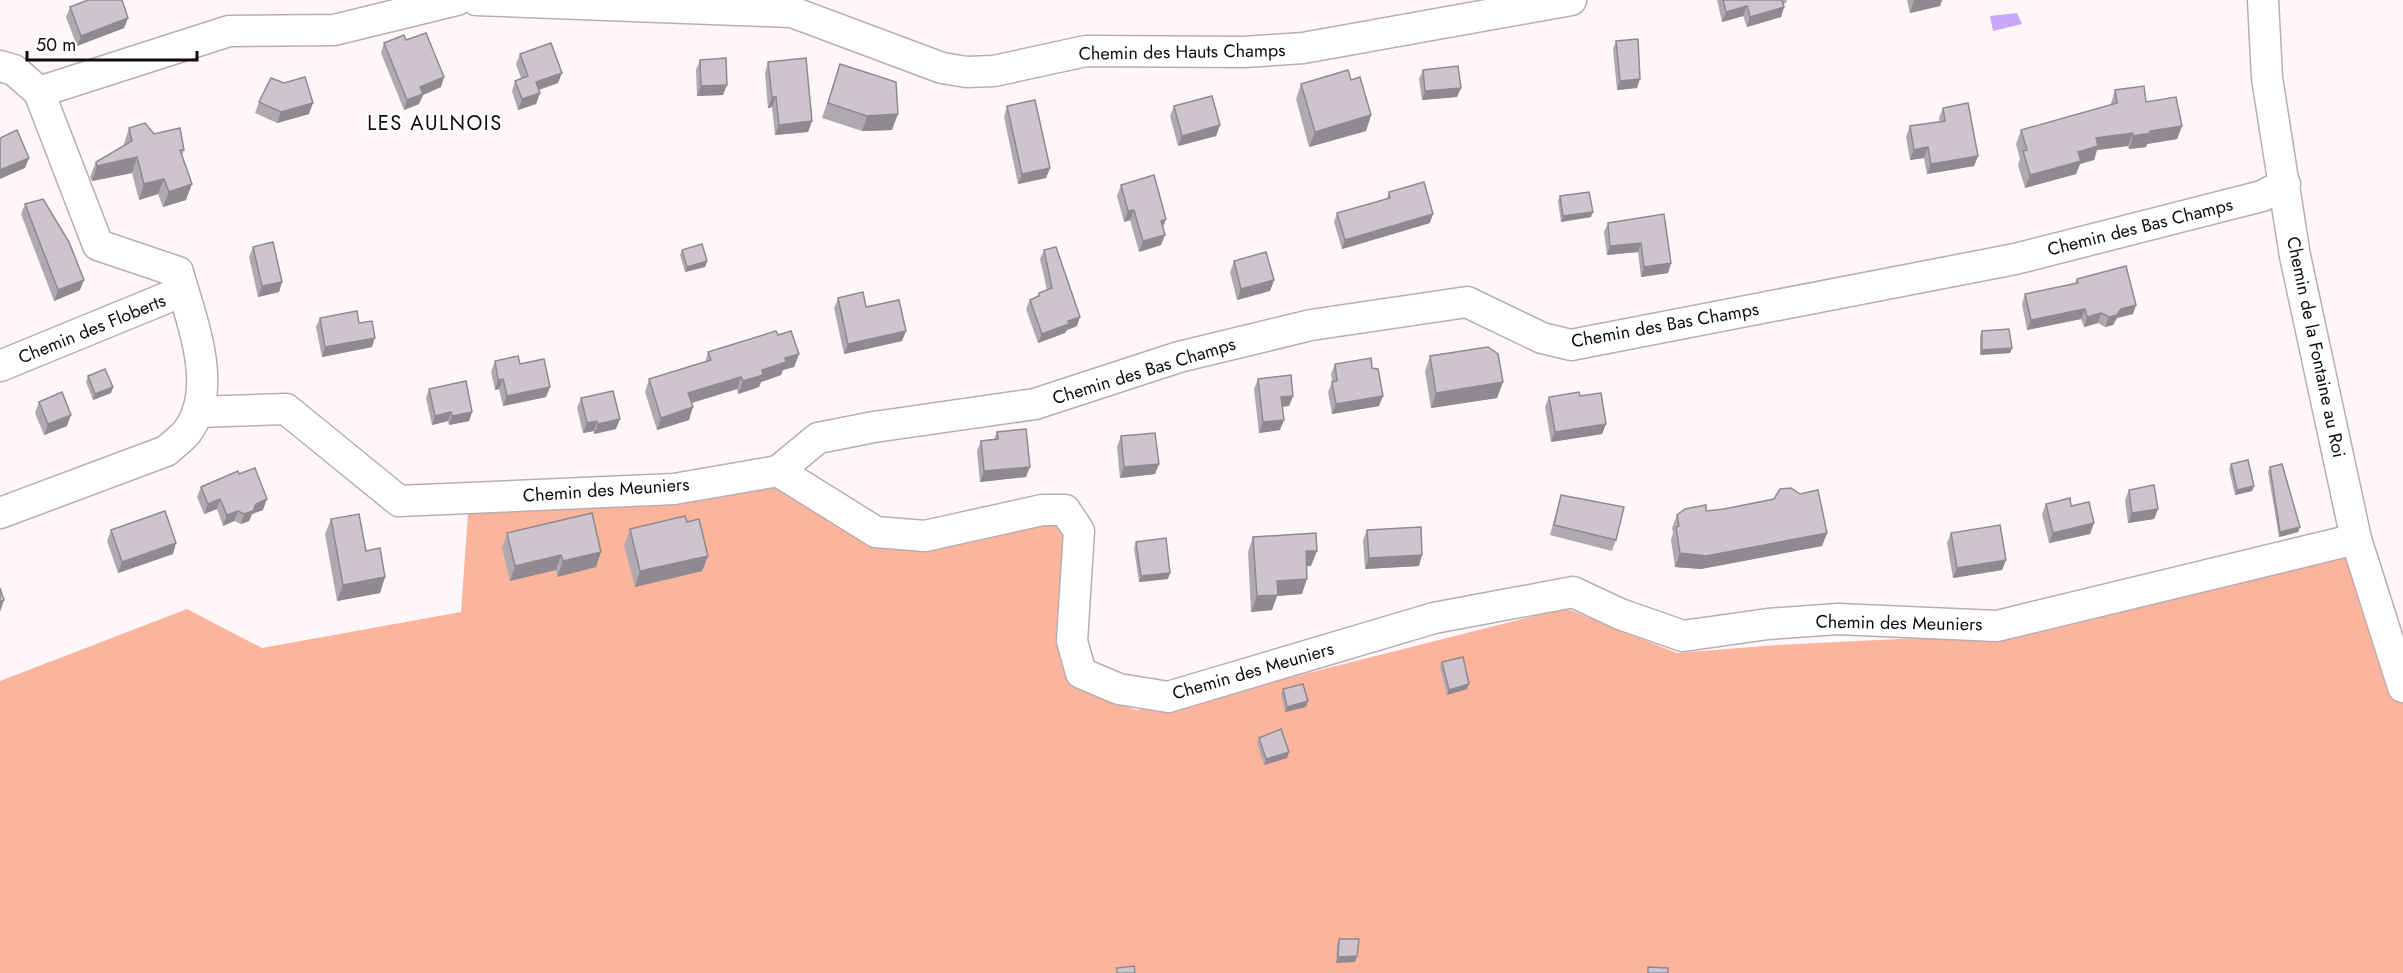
<svg xmlns="http://www.w3.org/2000/svg" width="2403" height="973" viewBox="0 0 2403 973" font-family="Jost,sans-serif">
<style>
.green{fill:#fdb49d}
.water{fill:#c9a7fb}
.lines{fill:none;stroke-linecap:round;stroke-linejoin:round}
.minor-casing{stroke:#baadb2;stroke-width:33}
.minor{stroke:#fff;stroke-width:30}
.wall{fill:#b1a9b0}
.shaded-wall{fill:#908990}
.building{fill:#cec4cd;stroke:#908990;stroke-width:1.5}
.labels{text-anchor:middle;dominant-baseline:central;stroke-width:4.5;stroke-linejoin:round;paint-order:stroke}
.street-label{font-size:18px;fill:#0f0b0d;stroke:#fff}
.neighbourhood-label{font-size:20px;letter-spacing:1.5px;fill:#0f0b0d;stroke:#fff}
</style>
<rect width="100%" height="100%" fill="#fef6f9"/>
<path class="green" d="M 778,471 L 876,532 L 1065,510 L 1081,689 L 1136,710 L 1214,697 L 1565,608 L 1677,653 L 1777,645 L 1939,637 L 1952,640 L 2005,637 L 2356,539 L 2403,687 L 2403,973 L 0,973 L 0,681 L 187,609 L 262,648 L 461,612 L 468,514 Z"/>
<path class="water" d="M 2017,13 L 2022,24 L 1993,31 L 1990,16 Z"/>
<g class="lines">
<g class="minor-casing">
<g id="minor">
<path d="M 476,0 L 792,12 L 942,68 L 967,72 L 994,71 L 1086,51 L 1244,52 L 1303,48 L 1571,0"/>
<path d="M 2263,0 L 2267,78 L 2295,256 L 2356,539 L 2403,687"/>
<path d="M 0,66 L 14,70 L 39,92 L 98,245 L 178,272 C 191,320 220,388 187,432 C 181,439 173,445 166,451 L 0,513"/>
<path d="M 39,92 L 229,31 L 334,30 L 457,0"/>
<path d="M 0,366 L 183,291"/>
<path d="M 198,412 L 286,409 L 399,501 L 674,489 L 778,471 L 876,532 L 925,536 L 1042,510 L 1065,510 L 1079,531 L 1072,641 L 1081,673 L 1119,689 L 1168,697 L 1434,618 L 1573,592 L 1620,614 L 1683,636 L 1768,624 L 1838,619 L 1997,626 L 2356,539"/>
<path d="M 778,471 L 818,438 L 874,427 L 1035,404 L 1179,357 L 1311,325 L 1467,302 L 1542,338 L 1571,345 L 2015,259 L 2262,196 L 2285,184"/>
</g>
</g>
<use href="#minor" class="minor"/>
</g>
<g class="wall">
<path d="M 1717,0 L 1787,0 L 1786,3 L 1783,4 L 1784,7 L 1781,17 L 1747,27 L 1743,16 L 1722,22 Z"/>
<path d="M 1907,0 L 1942,0 L 1940,6 L 1910,13 Z"/>
<path d="M 70,7 L 128,18 L 124,28 L 77,46 L 66,17 Z"/>
<path d="M 406,40 L 441,87 L 423,95 L 419,104 L 404,110 L 381,53 L 384,43 Z"/>
<path d="M 1616,41 L 1637,88 L 1617,90 L 1613,49 Z"/>
<path d="M 520,54 L 558,83 L 539,90 L 540,93 L 536,104 L 518,110 L 512,91 L 515,81 L 521,78 L 516,64 Z"/>
<path d="M 700,60 L 723,95 L 697,96 L 696,70 Z"/>
<path d="M 768,62 L 812,121 L 808,132 L 775,135 L 772,107 L 768,108 L 765,73 Z"/>
<path d="M 840,64 L 892,130 L 862,131 L 822,118 Z"/>
<path d="M 1423,70 L 1461,88 L 1457,97 L 1422,100 L 1419,79 Z"/>
<path d="M 1351,80 L 1371,115 L 1366,131 L 1309,147 L 1296,99 L 1301,84 Z"/>
<path d="M 284,83 L 309,114 L 277,123 L 255,113 L 259,102 Z"/>
<path d="M 2115,90 L 2146,102 L 2182,126 L 2177,139 L 2147,144 L 2146,147 L 2129,149 L 2128,146 L 2097,150 L 2094,160 L 2080,164 L 2076,174 L 2025,188 L 2018,165 L 2020,159 L 2016,144 L 2021,130 L 2111,105 L 2111,103 Z"/>
<path d="M 1007,106 L 1050,168 L 1046,178 L 1018,184 L 1004,117 Z"/>
<path d="M 1174,106 L 1220,125 L 1216,136 L 1178,146 L 1170,116 Z"/>
<path d="M 1943,108 L 1978,156 L 1974,166 L 1927,174 L 1924,158 L 1910,160 L 1906,137 L 1910,126 L 1940,122 L 1939,118 Z"/>
<path d="M 129,128 L 154,134 L 184,150 L 182,156 L 186,200 L 163,207 L 158,194 L 139,200 L 132,173 L 92,181 L 90,177 L 96,162 L 124,145 L 124,144 Z"/>
<path d="M 1121,185 L 1166,219 L 1163,228 L 1161,245 L 1139,252 L 1130,220 L 1124,222 L 1117,196 Z"/>
<path d="M 1389,192 L 1430,223 L 1342,249 L 1334,222 L 1337,213 L 1386,200 Z"/>
<path d="M 1560,196 L 1591,217 L 1561,222 L 1558,201 Z"/>
<path d="M 25,204 L 80,290 L 54,301 L 21,214 Z"/>
<path d="M 1664,214 L 1671,263 L 1668,273 L 1641,277 L 1638,252 L 1607,255 L 1604,232 L 1608,223 Z"/>
<path d="M 253,247 L 282,282 L 279,292 L 258,297 L 249,257 Z"/>
<path d="M 682,250 L 707,261 L 705,267 L 685,272 L 680,255 Z"/>
<path d="M 1044,250 L 1077,326 L 1067,330 L 1065,333 L 1038,343 L 1026,309 L 1030,300 L 1037,297 L 1039,293 L 1047,290 L 1040,259 Z"/>
<path d="M 1234,261 L 1274,280 L 1270,291 L 1237,300 L 1230,272 Z"/>
<path d="M 2077,279 L 2136,305 L 2133,314 L 2117,318 L 2113,325 L 2105,327 L 2098,323 L 2084,327 L 2081,319 L 2027,330 L 2022,304 L 2025,294 L 2075,283 Z"/>
<path d="M 838,298 L 866,307 L 906,331 L 902,341 L 844,354 L 834,308 Z"/>
<path d="M 320,318 L 359,323 L 372,347 L 322,357 L 316,327 Z"/>
<path d="M 1982,331 L 2012,348 L 2010,353 L 1980,355 L 1980,336 Z"/>
<path d="M 778,335 L 799,354 L 794,367 L 783,370 L 781,375 L 761,382 L 759,387 L 738,394 L 737,389 L 692,403 L 689,420 L 657,430 L 645,392 L 649,379 L 705,362 L 708,352 Z"/>
<path d="M 1430,356 L 1503,382 L 1497,398 L 1431,408 L 1425,371 Z"/>
<path d="M 495,361 L 546,397 L 503,406 L 499,389 L 495,390 L 491,372 Z"/>
<path d="M 1335,364 L 1372,368 L 1379,406 L 1332,414 L 1328,392 L 1332,382 L 1331,374 Z"/>
<path d="M 88,376 L 113,387 L 111,393 L 93,400 L 86,382 Z"/>
<path d="M 1258,379 L 1293,396 L 1289,406 L 1282,407 L 1280,430 L 1259,433 L 1254,389 Z"/>
<path d="M 429,389 L 472,412 L 469,421 L 449,425 L 448,421 L 432,425 L 426,398 Z"/>
<path d="M 1580,396 L 1606,424 L 1602,434 L 1551,442 L 1545,407 L 1549,397 Z"/>
<path d="M 581,398 L 616,429 L 594,434 L 594,431 L 583,433 L 577,408 Z"/>
<path d="M 39,402 L 67,426 L 44,435 L 35,413 Z"/>
<path d="M 997,432 L 1026,477 L 980,482 L 977,451 L 981,441 L 994,439 Z"/>
<path d="M 1121,436 L 1159,464 L 1155,474 L 1120,478 L 1117,447 Z"/>
<path d="M 2231,464 L 2254,486 L 2252,491 L 2235,495 L 2229,469 Z"/>
<path d="M 2270,467 L 2300,527 L 2298,532 L 2279,537 L 2268,472 Z"/>
<path d="M 239,474 L 263,510 L 252,514 L 249,521 L 241,524 L 234,521 L 223,526 L 217,509 L 204,514 L 197,497 L 201,487 Z"/>
<path d="M 2129,490 L 2158,509 L 2154,519 L 2128,523 L 2125,500 Z"/>
<path d="M 1561,495 L 1616,540 L 1612,551 L 1550,535 L 1558,505 Z"/>
<path d="M 2046,504 L 2071,506 L 2094,523 L 2090,534 L 2049,543 L 2042,514 Z"/>
<path d="M 1706,511 L 1827,533 L 1822,546 L 1701,569 L 1675,567 L 1671,540 L 1673,533 L 1672,528 L 1677,515 Z"/>
<path d="M 331,519 L 366,551 L 385,577 L 380,593 L 337,601 L 325,534 Z"/>
<path d="M 687,522 L 708,556 L 702,571 L 635,587 L 624,545 L 630,529 Z"/>
<path d="M 111,530 L 173,554 L 118,573 L 107,541 Z"/>
<path d="M 1367,530 L 1419,566 L 1365,569 L 1363,540 Z"/>
<path d="M 507,533 L 596,567 L 557,577 L 556,570 L 510,581 L 502,548 Z"/>
<path d="M 1951,533 L 2006,560 L 2002,570 L 1953,578 L 1947,543 Z"/>
<path d="M 1253,537 L 1311,566 L 1307,566 L 1302,594 L 1277,596 L 1272,610 L 1251,612 L 1248,552 Z"/>
<path d="M 1136,542 L 1168,579 L 1139,582 L 1134,548 Z"/>
<path d="M 1442,662 L 1467,689 L 1447,695 L 1440,667 Z"/>
<path d="M 1283,689 L 1306,707 L 1285,712 L 1281,695 Z"/>
<path d="M 1259,738 L 1287,758 L 1264,765 L 1257,743 Z"/>
<path d="M 1339,939 L 1357,956 L 1355,962 L 1336,963 L 1337,944 Z"/>
</g>
<g class="shaded-wall">
<path d="M 1914,0 L 1942,0 L 1940,6 L 1910,13 Z"/>
<path d="M 1747,6 L 1743,16 L 1722,22 L 1726,12 Z"/>
<path d="M 1784,7 L 1781,17 L 1747,27 L 1750,17 Z"/>
<path d="M 128,18 L 124,28 L 77,46 L 81,36 Z"/>
<path d="M 562,73 L 558,83 L 532,92 L 536,82 Z"/>
<path d="M 444,77 L 441,87 L 423,95 L 419,104 L 404,110 L 407,100 L 420,87 Z"/>
<path d="M 1640,79 L 1637,88 L 1617,90 L 1620,81 Z"/>
<path d="M 727,85 L 723,95 L 697,96 L 701,86 Z"/>
<path d="M 1461,88 L 1457,97 L 1422,100 L 1425,91 Z"/>
<path d="M 540,93 L 536,104 L 518,110 L 522,99 Z"/>
<path d="M 772,97 L 776,97 L 772,107 L 768,108 Z"/>
<path d="M 313,103 L 309,114 L 277,123 L 281,112 Z"/>
<path d="M 898,114 L 892,130 L 862,131 L 867,116 Z"/>
<path d="M 1371,115 L 1366,131 L 1309,147 L 1315,132 Z"/>
<path d="M 812,121 L 808,132 L 775,135 L 779,125 Z"/>
<path d="M 1220,125 L 1216,136 L 1178,146 L 1182,136 Z"/>
<path d="M 2182,126 L 2177,139 L 2147,144 L 2146,147 L 2129,149 L 2133,136 L 2150,131 Z"/>
<path d="M 2133,133 L 2128,146 L 2097,150 L 2094,160 L 2080,164 L 2076,174 L 2025,188 L 2030,175 L 2078,152 L 2096,138 Z"/>
<path d="M 1928,147 L 1924,158 L 1910,160 L 1914,150 Z"/>
<path d="M 1978,156 L 1974,166 L 1927,174 L 1931,164 Z"/>
<path d="M 137,157 L 132,173 L 92,181 L 97,166 Z"/>
<path d="M 29,158 L 25,168 L 0,179 L 0,170 Z"/>
<path d="M 1050,168 L 1046,178 L 1018,184 L 1022,174 Z"/>
<path d="M 164,179 L 158,194 L 139,200 L 144,184 Z"/>
<path d="M 192,184 L 186,200 L 163,207 L 169,192 Z"/>
<path d="M 1134,210 L 1130,220 L 1124,222 L 1128,211 Z"/>
<path d="M 1593,212 L 1591,217 L 1561,222 L 1563,216 Z"/>
<path d="M 1433,214 L 1430,223 L 1342,249 L 1345,240 Z"/>
<path d="M 1166,219 L 1162,229 L 1161,221 Z"/>
<path d="M 1165,235 L 1161,245 L 1139,252 L 1143,241 Z"/>
<path d="M 1641,243 L 1638,252 L 1607,255 L 1610,246 Z"/>
<path d="M 707,261 L 705,267 L 685,272 L 687,267 Z"/>
<path d="M 1671,263 L 1668,273 L 1641,277 L 1644,267 Z"/>
<path d="M 84,280 L 80,290 L 54,301 L 58,290 Z"/>
<path d="M 1274,280 L 1270,291 L 1237,300 L 1241,289 Z"/>
<path d="M 282,282 L 279,292 L 258,297 L 262,286 Z"/>
<path d="M 2136,305 L 2133,314 L 2117,318 L 2113,325 L 2105,327 L 2109,317 L 2121,309 Z"/>
<path d="M 2085,309 L 2081,319 L 2027,330 L 2031,320 Z"/>
<path d="M 2101,313 L 2098,323 L 2084,327 L 2087,317 Z"/>
<path d="M 1080,317 L 1077,326 L 1067,330 L 1065,333 L 1038,343 L 1042,334 L 1068,321 Z"/>
<path d="M 906,331 L 902,341 L 844,354 L 848,344 Z"/>
<path d="M 375,338 L 372,347 L 322,357 L 325,347 Z"/>
<path d="M 2012,348 L 2010,353 L 1980,355 L 1982,350 Z"/>
<path d="M 799,354 L 794,367 L 783,370 L 781,375 L 761,382 L 759,387 L 738,394 L 743,381 L 785,358 Z"/>
<path d="M 741,377 L 737,389 L 684,405 L 688,393 Z"/>
<path d="M 503,379 L 499,389 L 495,390 L 498,380 Z"/>
<path d="M 1503,382 L 1497,398 L 1431,408 L 1436,393 Z"/>
<path d="M 113,387 L 111,393 L 93,400 L 95,394 Z"/>
<path d="M 550,387 L 546,397 L 503,406 L 507,396 Z"/>
<path d="M 1293,396 L 1289,406 L 1277,407 L 1281,397 Z"/>
<path d="M 1383,396 L 1379,406 L 1332,414 L 1336,404 Z"/>
<path d="M 693,407 L 689,420 L 657,430 L 661,418 Z"/>
<path d="M 451,412 L 448,421 L 432,425 L 435,416 Z"/>
<path d="M 472,412 L 469,421 L 449,425 L 452,416 Z"/>
<path d="M 71,415 L 67,426 L 44,435 L 48,424 Z"/>
<path d="M 620,419 L 616,429 L 594,434 L 598,424 Z"/>
<path d="M 1284,420 L 1280,430 L 1259,433 L 1263,422 Z"/>
<path d="M 597,421 L 594,431 L 583,433 L 587,423 Z"/>
<path d="M 1606,424 L 1602,434 L 1551,442 L 1555,432 Z"/>
<path d="M 1159,464 L 1155,474 L 1120,478 L 1124,467 Z"/>
<path d="M 1030,467 L 1026,477 L 980,482 L 984,471 Z"/>
<path d="M 2254,486 L 2252,491 L 2235,495 L 2237,490 Z"/>
<path d="M 220,499 L 217,509 L 204,514 L 208,504 Z"/>
<path d="M 267,499 L 263,510 L 252,514 L 249,521 L 241,524 L 244,514 L 256,504 Z"/>
<path d="M 2158,509 L 2154,519 L 2128,523 L 2132,513 Z"/>
<path d="M 238,511 L 234,521 L 223,526 L 227,515 Z"/>
<path d="M 2094,523 L 2090,534 L 2049,543 L 2053,533 Z"/>
<path d="M 2300,527 L 2298,532 L 2279,537 L 2280,532 Z"/>
<path d="M 1827,533 L 1822,546 L 1701,569 L 1675,567 L 1680,553 Z"/>
<path d="M 176,543 L 173,554 L 118,573 L 122,562 Z"/>
<path d="M 1306,551 L 1317,551 L 1311,566 L 1300,567 Z"/>
<path d="M 601,552 L 596,567 L 557,577 L 563,561 Z"/>
<path d="M 561,555 L 556,570 L 510,581 L 515,566 Z"/>
<path d="M 1422,555 L 1419,566 L 1365,569 L 1369,558 Z"/>
<path d="M 708,556 L 702,571 L 635,587 L 640,571 Z"/>
<path d="M 2006,560 L 2002,570 L 1953,578 L 1957,568 Z"/>
<path d="M 1170,573 L 1168,579 L 1139,582 L 1141,576 Z"/>
<path d="M 385,577 L 380,593 L 337,601 L 343,585 Z"/>
<path d="M 1307,579 L 1302,594 L 1277,596 L 1272,610 L 1251,612 L 1257,596 L 1277,581 Z"/>
<path d="M 4,600 L 0,612 L 0,602 Z"/>
<path d="M 1469,684 L 1467,689 L 1447,695 L 1449,690 Z"/>
<path d="M 1308,701 L 1306,707 L 1285,712 L 1287,707 Z"/>
<path d="M 1289,752 L 1287,758 L 1264,765 L 1266,759 Z"/>
<path d="M 1357,956 L 1355,962 L 1336,963 L 1338,957 Z"/>
</g>
<g class="building">
<path d="M 88,0 L 122,0 L 128,18 L 81,36 L 70,7 Z"/>
<path d="M 1723,0 L 1782,0 L 1784,7 L 1750,17 L 1747,6 L 1726,12 Z"/>
<path d="M 426,33 L 444,77 L 420,87 L 423,94 L 407,100 L 384,43 L 404,35 L 406,40 Z"/>
<path d="M 1638,39 L 1640,79 L 1620,81 L 1616,41 Z"/>
<path d="M 551,43 L 562,73 L 536,82 L 540,93 L 522,99 L 515,81 L 528,76 L 520,54 Z"/>
<path d="M 726,58 L 727,85 L 701,86 L 700,60 Z"/>
<path d="M 806,58 L 812,121 L 779,125 L 776,97 L 772,97 L 768,62 Z"/>
<path d="M 840,64 L 896,82 L 898,114 L 867,116 L 828,103 Z"/>
<path d="M 1458,66 L 1461,88 L 1425,91 L 1423,70 Z"/>
<path d="M 1348,70 L 1351,80 L 1360,77 L 1371,115 L 1315,132 L 1301,84 Z"/>
<path d="M 305,77 L 313,103 L 281,112 L 259,102 L 271,78 L 284,83 Z"/>
<path d="M 2144,86 L 2146,102 L 2176,97 L 2182,126 L 2150,131 L 2151,133 L 2133,136 L 2133,133 L 2096,138 L 2098,146 L 2078,152 L 2081,161 L 2030,175 L 2023,151 L 2027,150 L 2021,130 L 2117,103 L 2115,90 Z"/>
<path d="M 1212,96 L 1220,125 L 1182,136 L 1174,106 Z"/>
<path d="M 1035,100 L 1050,168 L 1022,174 L 1007,106 Z"/>
<path d="M 1968,103 L 1978,156 L 1931,164 L 1928,147 L 1914,150 L 1910,126 L 1945,121 L 1943,108 Z"/>
<path d="M 145,123 L 154,134 L 180,128 L 184,150 L 180,150 L 192,184 L 169,192 L 164,179 L 144,184 L 137,157 L 97,166 L 96,162 L 132,141 L 129,128 Z"/>
<path d="M 17,130 L 29,158 L 0,170 L 0,138 Z"/>
<path d="M 1154,175 L 1166,219 L 1161,221 L 1165,235 L 1143,241 L 1134,210 L 1128,211 L 1121,185 Z"/>
<path d="M 1424,182 L 1433,214 L 1345,240 L 1337,213 L 1390,198 L 1389,192 Z"/>
<path d="M 1589,192 L 1593,212 L 1563,216 L 1560,196 Z"/>
<path d="M 43,199 L 69,242 L 84,280 L 58,290 L 25,204 Z"/>
<path d="M 1664,214 L 1671,263 L 1644,267 L 1641,243 L 1610,246 L 1608,223 Z"/>
<path d="M 273,242 L 282,282 L 262,286 L 253,247 Z"/>
<path d="M 702,244 L 707,261 L 687,267 L 682,250 Z"/>
<path d="M 1056,247 L 1080,317 L 1068,321 L 1069,324 L 1042,334 L 1030,300 L 1039,296 L 1039,293 L 1052,288 L 1044,250 Z"/>
<path d="M 1266,252 L 1274,280 L 1241,289 L 1234,261 Z"/>
<path d="M 2126,266 L 2136,305 L 2121,309 L 2117,315 L 2109,317 L 2101,313 L 2087,317 L 2085,309 L 2031,320 L 2025,294 L 2078,283 L 2077,279 Z"/>
<path d="M 863,292 L 866,307 L 899,300 L 906,331 L 848,344 L 838,298 Z"/>
<path d="M 357,311 L 359,323 L 372,321 L 375,338 L 325,347 L 320,318 Z"/>
<path d="M 2009,329 L 2012,348 L 1982,350 L 1982,331 Z"/>
<path d="M 776,331 L 778,335 L 791,331 L 799,354 L 785,358 L 786,362 L 762,370 L 763,375 L 743,381 L 741,377 L 688,393 L 693,407 L 661,418 L 649,379 L 711,360 L 708,352 Z"/>
<path d="M 1488,347 L 1498,354 L 1503,382 L 1436,393 L 1430,356 Z"/>
<path d="M 518,356 L 520,364 L 544,359 L 550,387 L 507,396 L 503,379 L 498,380 L 495,361 Z"/>
<path d="M 1371,358 L 1372,368 L 1378,369 L 1383,396 L 1336,404 L 1332,382 L 1337,381 L 1335,364 Z"/>
<path d="M 105,369 L 113,387 L 95,394 L 88,376 Z"/>
<path d="M 1291,375 L 1293,396 L 1281,397 L 1284,420 L 1263,422 L 1258,379 Z"/>
<path d="M 466,381 L 472,412 L 452,416 L 451,412 L 435,416 L 429,389 Z"/>
<path d="M 613,391 L 620,419 L 598,424 L 597,421 L 587,423 L 581,398 Z"/>
<path d="M 62,392 L 71,415 L 48,424 L 39,402 Z"/>
<path d="M 1579,392 L 1580,396 L 1601,393 L 1606,424 L 1555,432 L 1549,397 Z"/>
<path d="M 1026,429 L 1030,467 L 984,471 L 981,441 L 998,439 L 997,432 Z"/>
<path d="M 1155,433 L 1159,464 L 1124,467 L 1121,436 Z"/>
<path d="M 2248,460 L 2254,486 L 2237,490 L 2231,464 Z"/>
<path d="M 2282,464 L 2300,527 L 2280,532 L 2270,467 Z"/>
<path d="M 255,468 L 267,499 L 256,504 L 253,511 L 244,514 L 238,511 L 227,515 L 220,499 L 208,504 L 201,487 L 238,471 L 239,474 Z"/>
<path d="M 2154,485 L 2158,509 L 2132,513 L 2129,490 Z"/>
<path d="M 1791,488 L 1800,494 L 1818,490 L 1827,533 L 1706,556 L 1680,553 L 1676,527 L 1679,526 L 1677,515 L 1685,509 L 1706,505 L 1706,511 L 1724,509 L 1774,499 L 1780,489 Z"/>
<path d="M 1561,495 L 1624,507 L 1616,540 L 1554,525 Z"/>
<path d="M 2070,498 L 2071,506 L 2089,502 L 2094,523 L 2053,533 L 2046,504 Z"/>
<path d="M 165,511 L 176,543 L 122,562 L 111,530 Z"/>
<path d="M 592,513 L 601,552 L 563,561 L 561,555 L 515,566 L 507,533 Z"/>
<path d="M 359,514 L 366,551 L 380,548 L 385,577 L 343,585 L 331,519 Z"/>
<path d="M 685,516 L 687,522 L 699,519 L 708,556 L 640,571 L 630,529 Z"/>
<path d="M 2000,525 L 2006,560 L 1957,568 L 1951,533 Z"/>
<path d="M 1421,527 L 1422,555 L 1369,558 L 1367,530 Z"/>
<path d="M 1316,533 L 1317,551 L 1306,551 L 1307,579 L 1277,581 L 1278,595 L 1257,596 L 1253,537 Z"/>
<path d="M 1166,538 L 1170,573 L 1141,576 L 1136,542 Z"/>
<path d="M 0,588 L 4,600 L 0,602 Z"/>
<path d="M 1463,657 L 1469,684 L 1449,690 L 1442,662 Z"/>
<path d="M 1303,684 L 1308,701 L 1287,707 L 1283,689 Z"/>
<path d="M 1281,729 L 1289,752 L 1266,759 L 1259,738 Z"/>
<path d="M 1339,939 L 1359,939 L 1357,956 L 1338,957 Z"/>
<path d="M 1134,966 L 1135,973 L 1117,973 L 1117,968 Z"/>
<path d="M 1648,967 L 1668,968 L 1668,973 L 1648,973 Z"/>
</g>
<g class="labels">
<g class="street-label">
<text transform="translate(1182 52) rotate(-1)">Chemin des Hauts Champs</text>
<text transform="translate(2140 227) rotate(-14)">Chemin des Bas Champs</text>
<text transform="translate(1665 325) rotate(-10)">Chemin des Bas Champs</text>
<text transform="translate(92 329) rotate(-22)">Chemin des Floberts</text>
<text transform="translate(2316 347) rotate(78)">Chemin de la Fontaine au Roi</text>
<text transform="translate(1144 371) rotate(-17)">Chemin des Bas Champs</text>
<text transform="translate(606 490) rotate(-4)">Chemin des Meuniers</text>
<text transform="translate(1899 623) rotate(1)">Chemin des Meuniers</text>
<text transform="translate(1253 671) rotate(-16)">Chemin des Meuniers</text>
</g>
<g class="neighbourhood-label">
<text x="435" y="123">LES AULNOIS</text>
</g>
</g>
<path d="M27 51v9h170v-9" fill="none" stroke="#0f0b0d" stroke-width="3"/>
<text x="36" y="51" font-size="18" fill="#0f0b0d" stroke="#ffffff" stroke-width="4.5" paint-order="stroke">50 m</text>
</svg>
